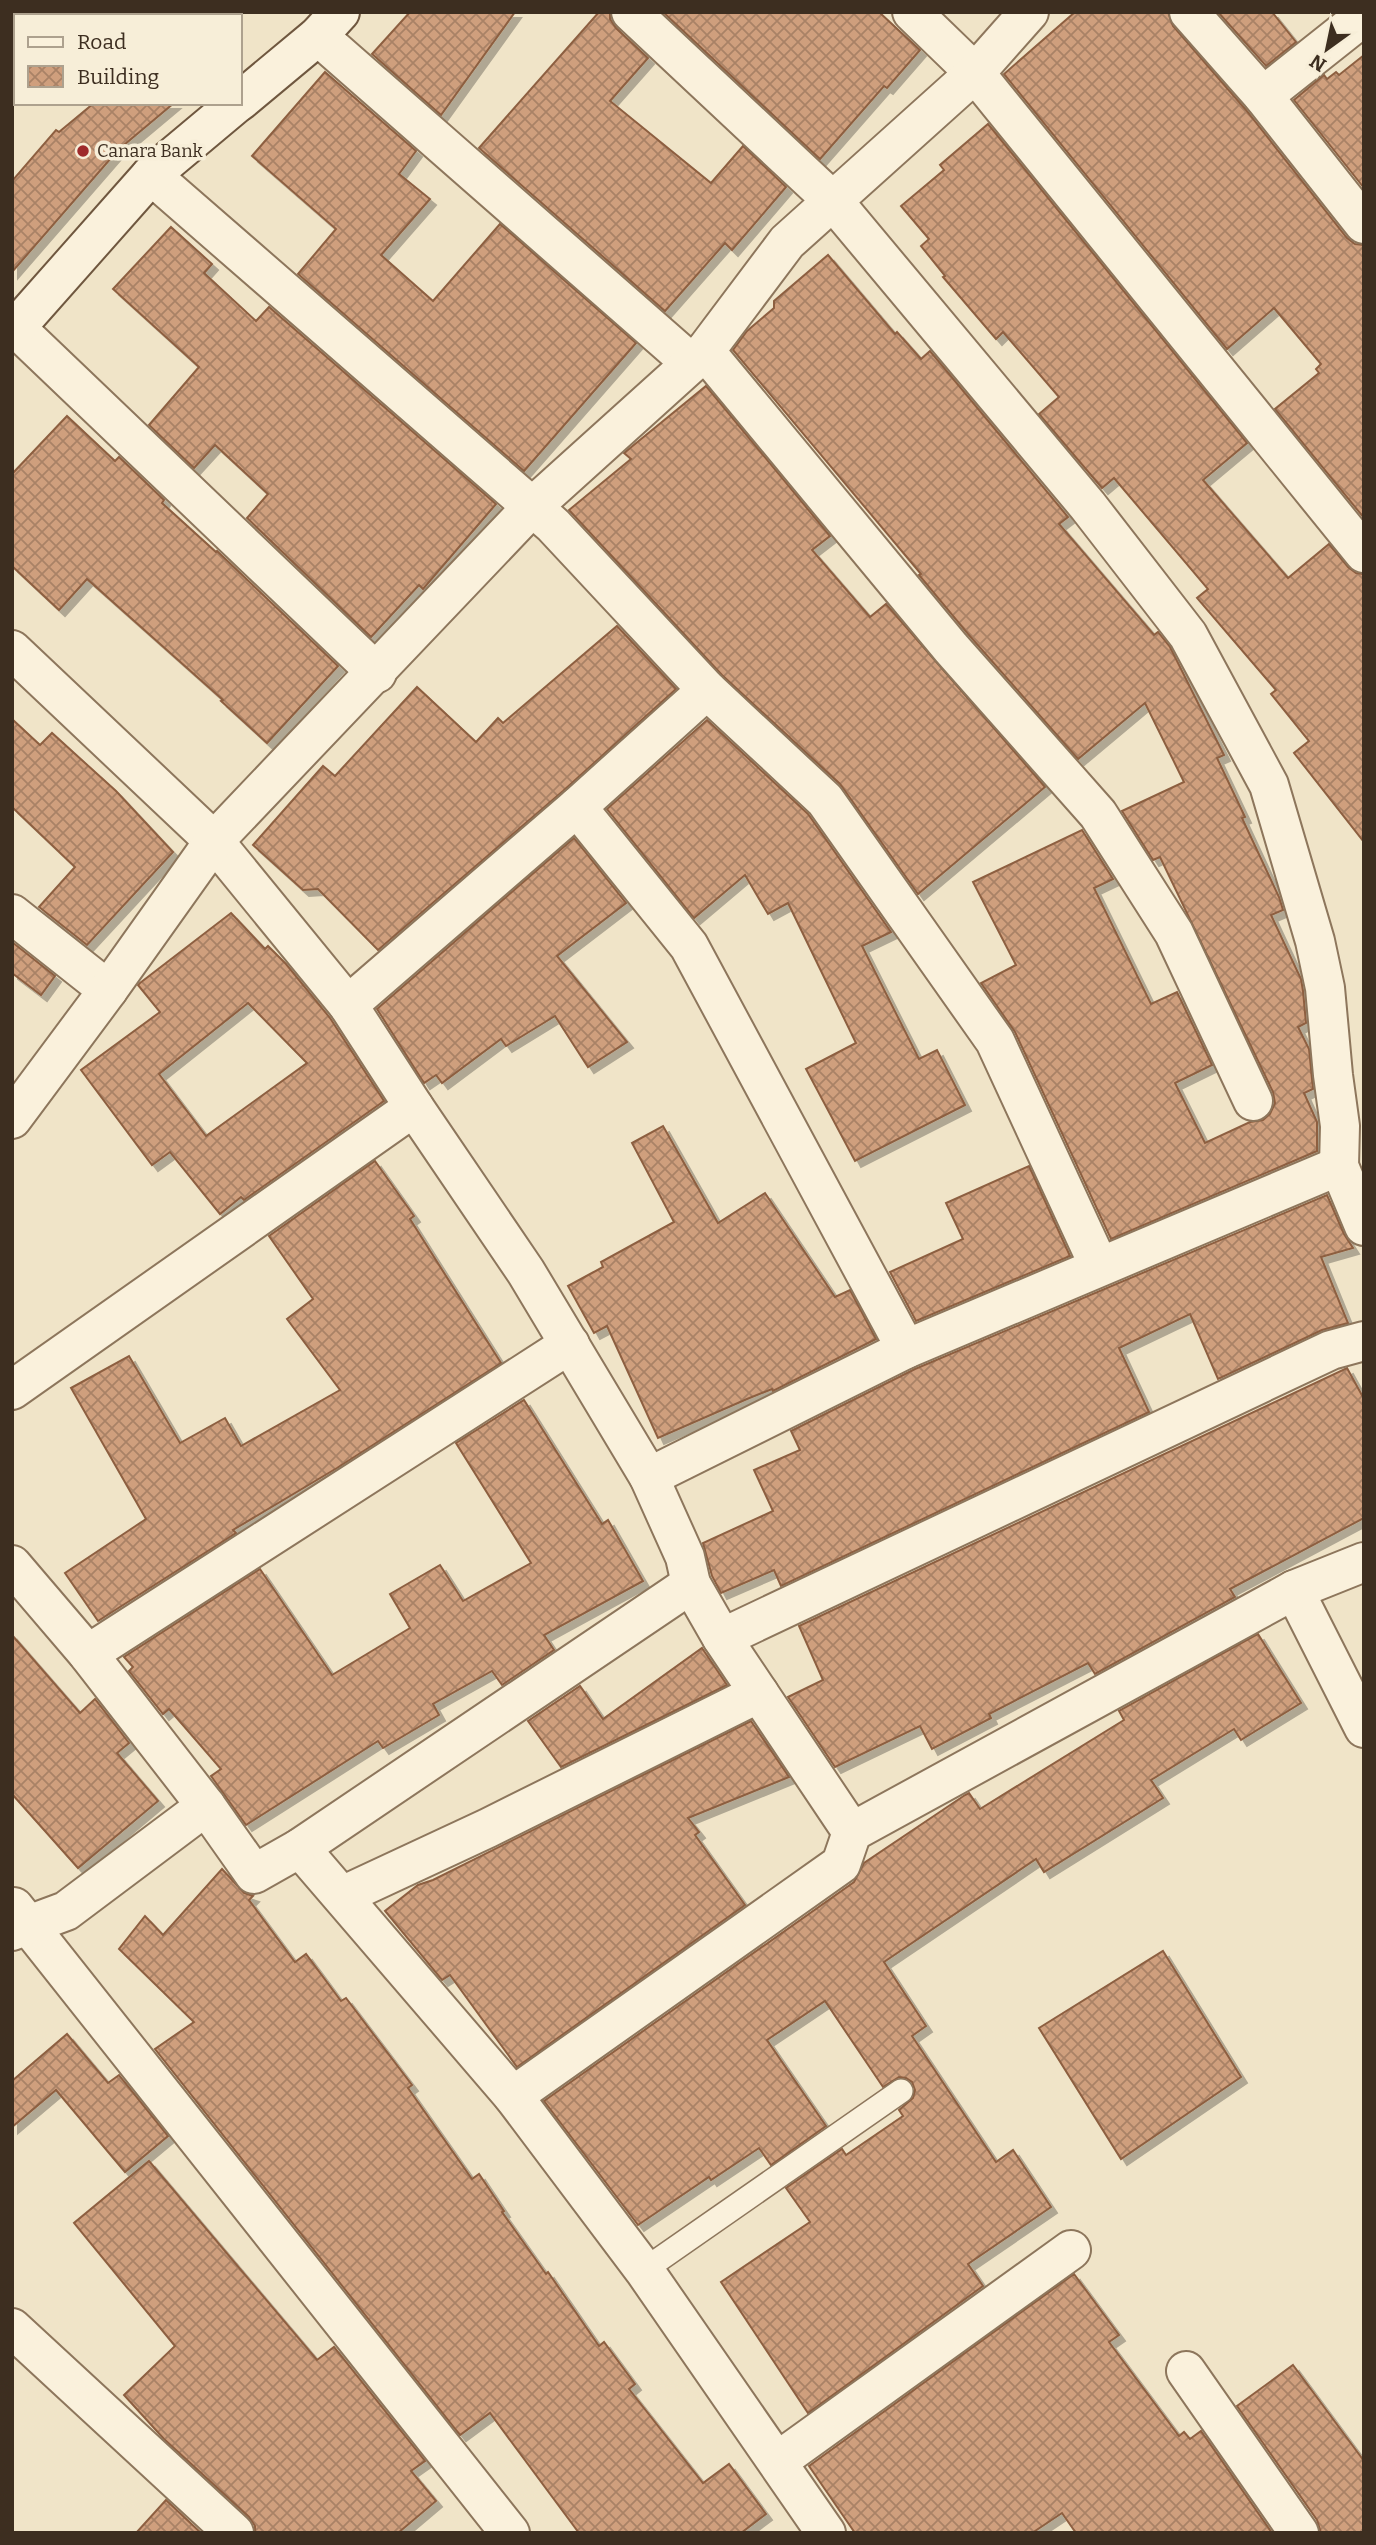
<svg xmlns="http://www.w3.org/2000/svg" width="1376" height="2545" viewBox="0 0 1376 2545" font-family="Bitter,serif">
<style>
.building{fill:url(#building-cross-hatch);stroke:#8d5f41;stroke-width:2;fill-rule:evenodd;filter:url(#shadow)}
.lines{fill:none;stroke-linecap:round;stroke-linejoin:round}
.service-casing{stroke:#8d765c;stroke-width:26}
.minor-casing{stroke:#8d765c;stroke-width:42}
.secondary-casing{stroke:#6f573f;stroke-width:42}
.service{stroke:#faf1dc;stroke-width:23}
.minor{stroke:#faf1dc;stroke-width:38}
.secondary{stroke:#faf1dc;stroke-width:38}
.poi-dot{fill:#9e2a2b;stroke:#f7eed8;stroke-width:2.5}
.labels{text-anchor:middle;dominant-baseline:central;stroke-width:7;stroke-linejoin:round;paint-order:stroke}
.poi-label{font-size:18px;fill:#3d2e20;stroke:#f7eed8;text-anchor:start}
</style>
<defs>
<pattern id="building-cross-hatch" width="8" height="8" patternUnits="userSpaceOnUse" patternTransform="scale(1.75)"><rect width="8" height="8" fill="#cf9f7d"/><path d="M0 0l8 8M0 8l8-8" fill="none" stroke="#a98266"/></pattern>
<filter id="shadow"><feDropShadow dx="6" dy="6" stdDeviation="0" flood-color="#0004"/></filter>
</defs>
<rect width="100%" height="100%" fill="#f0e4c8"/>
<g class="building">
<path d="M 410,12 L 515,12 L 441,115 L 372,54 Z"/>
<path d="M 599,12 L 610,12 L 610,19 L 616,28 L 648,58 L 610,101 L 711,183 L 743,146 L 786,187 L 732,250 L 725,243 L 665,311 L 479,148 Z"/>
<path d="M 663,12 L 879,12 L 920,50 L 887,88 L 884,86 L 820,159 Z"/>
<path d="M 1075,12 L 1168,12 L 1173,26 L 1246,110 L 1347,238 L 1355,244 L 1364,245 L 1364,518 L 1275,409 L 1319,373 L 1316,369 L 1321,364 L 1274,308 L 1227,349 L 1004,74 Z"/>
<path d="M 1218,12 L 1272,12 L 1296,42 L 1266,66 Z"/>
<path d="M 1364,55 L 1364,188 L 1294,100 L 1324,75 L 1327,79 L 1336,72 L 1339,75 Z"/>
<path d="M 325,72 L 416,151 L 399,174 L 430,199 L 381,255 L 433,301 L 500,224 L 636,343 L 524,471 L 298,274 L 336,229 L 252,156 Z"/>
<path d="M 94,103 L 174,103 L 118,150 L 12,272 L 12,181 L 56,130 L 59,132 Z"/>
<path d="M 988,124 L 1247,443 L 1203,480 L 1288,578 L 1329,544 L 1348,567 L 1356,573 L 1364,574 L 1364,842 L 1294,753 L 1309,741 L 1271,694 L 1276,690 L 1197,598 L 1208,589 L 1114,478 L 1102,488 L 1039,414 L 1059,397 L 1003,332 L 996,339 L 943,277 L 945,276 L 921,246 L 929,239 L 901,206 L 944,170 L 940,165 Z"/>
<path d="M 171,227 L 212,264 L 204,273 L 256,321 L 269,307 L 496,504 L 423,589 L 419,585 L 371,637 L 247,518 L 268,494 L 215,445 L 194,468 L 149,425 L 199,367 L 113,289 Z"/>
<path d="M 828,255 L 895,334 L 897,332 L 921,359 L 930,351 L 1068,517 L 1059,524 L 1154,635 L 1158,632 L 1170,647 L 1224,755 L 1217,758 L 1245,817 L 1242,818 L 1279,897 L 1283,910 L 1271,915 L 1301,979 L 1303,991 L 1306,1023 L 1298,1027 L 1309,1049 L 1313,1089 L 1304,1093 L 1317,1122 L 1317,1151 L 1111,1239 L 1015,1032 L 981,983 L 1016,965 L 973,882 L 1082,830 L 1113,879 L 1094,888 L 1151,1004 L 1177,992 L 1212,1065 L 1175,1083 L 1205,1143 L 1250,1122 L 1263,1120 L 1270,1114 L 1275,1103 L 1273,1092 L 1160,857 L 1153,860 L 1122,811 L 1184,782 L 1145,703 L 1078,759 L 968,634 L 919,575 L 921,574 L 733,350 L 747,331 L 774,308 L 774,301 Z"/>
<path d="M 706,386 L 830,536 L 812,550 L 870,617 L 886,604 L 1045,787 L 918,894 L 840,784 L 722,675 L 569,510 L 631,459 L 624,453 Z"/>
<path d="M 67,416 L 115,461 L 119,457 L 164,500 L 162,503 L 216,552 L 217,551 L 338,666 L 267,743 L 221,701 L 223,700 L 87,579 L 59,610 L 12,566 L 12,474 Z"/>
<path d="M 617,626 L 676,689 L 563,791 L 378,950 L 318,889 L 303,890 L 253,845 L 323,766 L 335,776 L 417,687 L 476,742 L 498,718 L 503,723 Z"/>
<path d="M 12,719 L 40,745 L 52,733 L 116,791 L 173,852 L 87,945 L 39,907 L 75,867 L 12,807 Z"/>
<path d="M 707,720 L 808,814 L 891,932 L 862,946 L 919,1059 L 937,1050 L 965,1105 L 855,1161 L 806,1069 L 856,1043 L 788,903 L 768,914 L 745,875 L 694,918 L 607,809 Z"/>
<path d="M 574,838 L 626,903 L 557,956 L 627,1042 L 588,1067 L 555,1016 L 506,1046 L 501,1039 L 442,1083 L 436,1075 L 424,1083 L 377,1009 Z"/>
<path d="M 231,913 L 265,949 L 268,946 L 286,964 L 330,1018 L 384,1101 L 244,1200 L 241,1197 L 220,1214 L 170,1152 L 152,1165 L 81,1070 L 160,1012 L 138,985 L 140,983 ZM 248,1003 L 307,1063 L 206,1136 L 159,1074 Z"/>
<path d="M 12,942 L 55,976 L 41,995 L 12,973 Z"/>
<path d="M 663,1126 L 718,1223 L 765,1193 L 835,1297 L 850,1290 L 876,1339 L 773,1391 L 772,1389 L 747,1399 L 658,1438 L 607,1326 L 594,1333 L 568,1286 L 603,1267 L 601,1262 L 674,1222 L 632,1143 Z"/>
<path d="M 375,1161 L 414,1216 L 410,1219 L 501,1363 L 337,1468 L 233,1530 L 236,1533 L 98,1621 L 65,1573 L 146,1519 L 71,1388 L 129,1356 L 180,1443 L 225,1418 L 241,1446 L 340,1390 L 287,1319 L 313,1299 L 269,1236 Z"/>
<path d="M 1029,1166 L 1070,1256 L 916,1321 L 890,1272 L 963,1239 L 946,1203 Z"/>
<path d="M 1327,1195 L 1344,1234 L 1353,1248 L 1321,1257 L 1348,1323 L 1322,1330 L 1218,1379 L 1190,1314 L 1119,1348 L 1149,1412 L 781,1586 L 774,1570 L 721,1593 L 712,1576 L 703,1543 L 773,1511 L 754,1470 L 800,1450 L 791,1431 L 915,1369 Z"/>
<path d="M 1347,1368 L 1364,1399 L 1364,1518 L 1230,1589 L 1235,1597 L 1095,1674 L 1088,1663 L 989,1714 L 991,1718 L 932,1749 L 920,1726 L 835,1767 L 788,1697 L 823,1680 L 799,1626 Z"/>
<path d="M 524,1400 L 602,1524 L 608,1520 L 643,1581 L 544,1635 L 554,1650 L 502,1685 L 492,1671 L 433,1704 L 439,1715 L 383,1748 L 378,1741 L 246,1825 L 211,1776 L 221,1769 L 169,1709 L 163,1714 L 129,1671 L 133,1667 L 124,1657 L 260,1569 L 332,1675 L 410,1628 L 390,1594 L 440,1565 L 463,1601 L 531,1563 L 456,1443 Z"/>
<path d="M 1258,1634 L 1301,1703 L 1241,1740 L 1234,1729 L 1151,1780 L 1163,1798 L 1044,1872 L 1036,1859 L 884,1962 L 926,2026 L 912,2036 L 996,2162 L 1013,2150 L 1051,2207 L 968,2264 L 983,2286 L 808,2413 L 721,2282 L 810,2222 L 786,2188 L 842,2149 L 846,2155 L 903,2116 L 899,2110 L 913,2098 L 915,2090 L 912,2082 L 906,2078 L 899,2077 L 883,2087 L 825,2001 L 767,2040 L 826,2126 L 771,2165 L 759,2148 L 711,2180 L 709,2177 L 638,2225 L 544,2101 L 854,1882 L 864,1863 L 965,1795 L 969,1793 L 980,1809 L 1124,1720 L 1119,1711 Z"/>
<path d="M 12,1635 L 80,1713 L 95,1699 L 129,1743 L 117,1753 L 158,1801 L 78,1868 L 12,1794 Z"/>
<path d="M 702,1648 L 727,1685 L 561,1767 L 528,1721 L 580,1686 L 603,1719 Z"/>
<path d="M 751,1721 L 789,1777 L 688,1818 L 699,1832 L 695,1835 L 745,1905 L 517,2067 L 450,1975 L 442,1980 L 385,1911 L 418,1885 L 433,1880 Z"/>
<path d="M 222,1869 L 244,1893 L 253,1896 L 249,1900 L 295,1962 L 306,1954 L 341,2001 L 346,1998 L 412,2085 L 408,2088 L 472,2179 L 479,2174 L 504,2211 L 502,2212 L 546,2274 L 548,2272 L 599,2346 L 604,2342 L 635,2384 L 629,2389 L 703,2483 L 729,2464 L 766,2514 L 741,2533 L 579,2533 L 490,2413 L 460,2435 L 155,2049 L 194,2022 L 119,1949 L 145,1916 L 163,1935 Z"/>
<path d="M 1163,1951 L 1241,2077 L 1121,2159 L 1039,2028 Z"/>
<path d="M 67,2034 L 108,2083 L 119,2075 L 168,2136 L 125,2172 L 56,2090 L 12,2127 L 12,2081 Z"/>
<path d="M 149,2161 L 317,2360 L 334,2347 L 425,2461 L 411,2471 L 436,2501 L 398,2533 L 255,2533 L 255,2526 L 249,2517 L 164,2439 L 124,2395 L 175,2346 L 74,2223 Z"/>
<path d="M 1074,2274 L 1119,2335 L 1109,2342 L 1179,2436 L 1184,2432 L 1190,2439 L 1201,2431 L 1272,2533 L 1076,2533 L 1062,2513 L 1032,2533 L 855,2533 L 809,2466 Z"/>
<path d="M 1293,2365 L 1364,2461 L 1364,2533 L 1321,2533 L 1317,2520 L 1237,2406 Z"/>
<path d="M 166,2500 L 201,2533 L 136,2533 Z"/>
</g>
<g class="lines">
<g class="service-casing">
<path id="service" d="M 644,2270 L 901,2091"/>
</g>
<g class="minor-casing">
<g id="minor">
<path d="M 172,12 L 176,16"/>
<path d="M 631,12 L 834,202 L 1088,506 L 1188,635 L 1269,785 L 1315,941 L 1325,988 L 1333,1075 L 1340,1126 L 1339,1166 L 1364,1226"/>
<path d="M 912,12 L 975,73 L 1364,553"/>
<path d="M 1189,12 L 1263,96 L 1364,224"/>
<path d="M 318,36 L 691,363"/>
<path d="M 1263,96 L 1364,16"/>
<path d="M 151,175 L 553,525 L 707,690 L 825,800 L 995,1041 L 1099,1266"/>
<path d="M 16,328 L 377,673"/>
<path d="M 705,351 L 951,648 L 1098,814 L 1174,933 L 1253,1101"/>
<path d="M 12,650 L 214,841 L 348,1005 L 414,1107 L 526,1272 L 649,1477 L 685,1557 L 691,1584 L 722,1638 L 852,1832"/>
<path d="M 577,807 L 707,690"/>
<path d="M 12,914 L 108,990"/>
<path d="M 348,1005 L 577,807 L 689,946 L 906,1349"/>
<path d="M 12,1119 L 108,990 L 214,841 L 532,507 L 705,351 L 787,242 L 975,73 L 1029,12"/>
<path d="M 12,1390 L 414,1107"/>
<path d="M 649,1477 L 906,1349 L 1339,1166"/>
<path d="M 12,1565 L 88,1654 L 206,1806"/>
<path d="M 1294,1590 L 1364,1728"/>
<path d="M 722,1638 L 1331,1350 L 1364,1341"/>
<path d="M 88,1654 L 570,1344"/>
<path d="M 300,1848 L 513,2096 L 644,2270 L 826,2533"/>
<path d="M 342,1896 L 488,1828 L 759,1693"/>
<path d="M 14,1907 L 510,2533"/>
<path d="M 12,1931 L 66,1911 L 206,1806 L 254,1874 L 300,1848 L 691,1584"/>
<path d="M 513,2096 L 841,1864 L 852,1832 L 1294,1590 L 1364,1562"/>
<path d="M 12,2328 L 234,2533"/>
<path d="M 1186,2371 L 1299,2533"/>
<path d="M 778,2461 L 1071,2250"/>
</g>
</g>
<g class="secondary-casing">
<g id="secondary">
<path d="M 240,101 L 318,36 L 340,12"/>
<path d="M 12,332 L 151,175 L 237,103"/>
</g>
</g>
<use href="#service" class="service"/>
<use href="#minor" class="minor"/>
<use href="#secondary" class="secondary"/>
</g>
<circle class="poi-dot" cx="83" cy="151" r="7"/>
<g class="labels">
<g class="poi-label">
<text x="97" y="151">Canara Bank</text>
</g>
</g>
<rect width="1376" height="2545" fill="none" stroke="#3d2e20" stroke-width="28"/>
<rect x="14" y="14" width="228" height="91" fill="#f7eed8" stroke="#ada18e" stroke-width="2"/>
<rect x="28" y="37" width="35" height="10" fill="#faf1dc" stroke="#ada18e" stroke-width="2"/>
<text x="77" y="49" font-size="21" fill="#3d2e20">Road</text>
<rect x="28" y="66" width="35" height="21" fill="url(#building-cross-hatch)" stroke="#ada18e" stroke-width="2"/>
<text x="77" y="84" font-size="21" fill="#3d2e20">Building</text>
<g transform="translate(1327 49) rotate(213)" stroke="#f7eed8" stroke-width="5" paint-order="stroke">
<path d="M0-5L12 26L0 18L-12 26Z" fill="#3d2e20"/>
<text y="-10" font-size="19" font-weight="bold" text-anchor="middle" fill="#3d2e20">N</text>
</g>
</svg>
